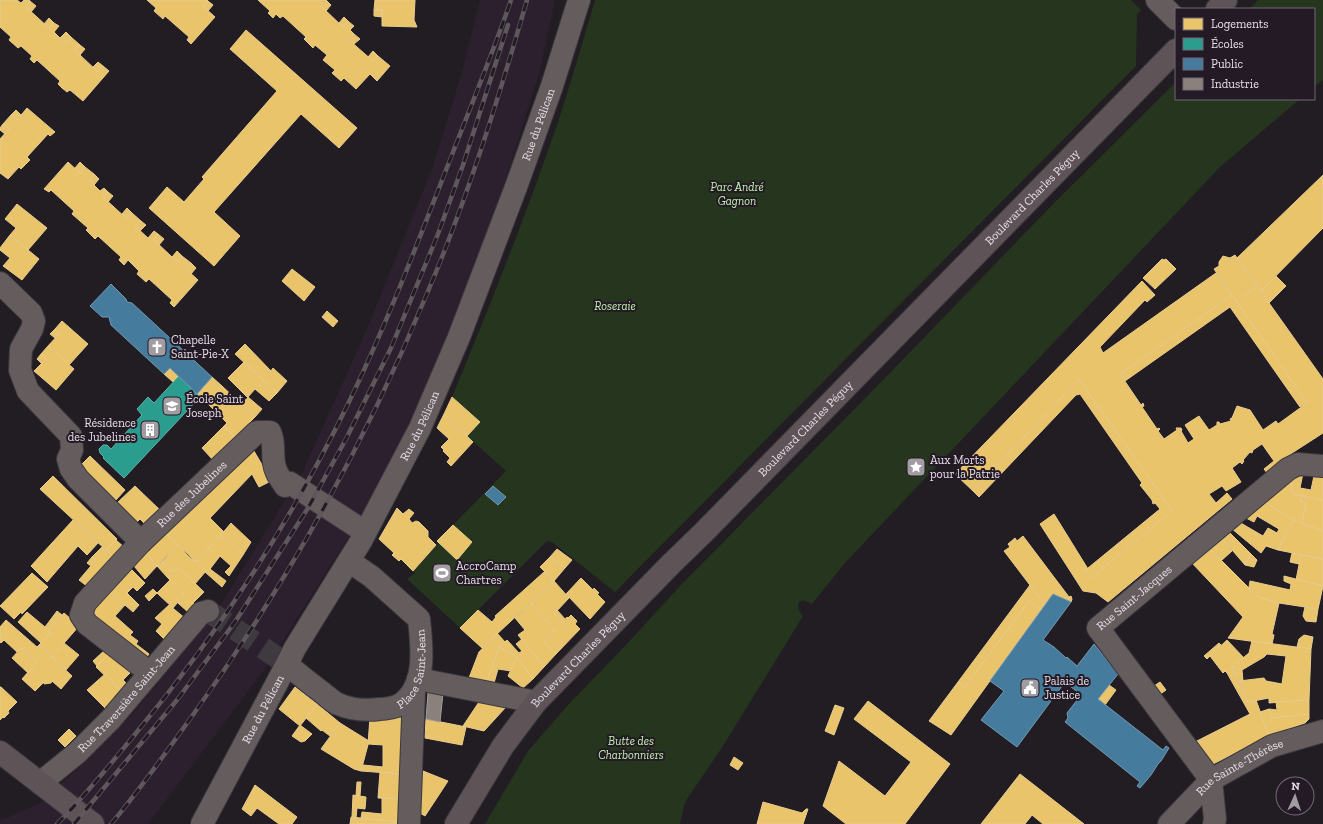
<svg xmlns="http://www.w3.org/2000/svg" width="1323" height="824" viewBox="0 0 1323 824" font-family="'Zilla Slab',serif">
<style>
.built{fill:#2c202f}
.green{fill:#25351e}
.homes{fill:#e9c46a;stroke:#e8cc90}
.schools{fill:#2a9d8f;stroke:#62b1a9}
.public{fill:#457b9d;stroke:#7599b3}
.industry{fill:#8a817c;stroke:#a59d9c}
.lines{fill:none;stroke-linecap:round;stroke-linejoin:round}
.minor-tunnel{stroke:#3f3a40;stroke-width:22;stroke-dasharray:22 11;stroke-linecap:butt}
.minor-casing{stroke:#3c393e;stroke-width:24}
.major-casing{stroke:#3c393e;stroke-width:24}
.minor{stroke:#655c5e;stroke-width:22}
.major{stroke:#5e5357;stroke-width:22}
.rail-casing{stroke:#5e585c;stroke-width:4.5}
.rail{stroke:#241a26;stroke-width:3;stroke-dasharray:9;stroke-linecap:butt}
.labels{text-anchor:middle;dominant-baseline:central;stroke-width:4;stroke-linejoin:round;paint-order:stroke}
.street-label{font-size:12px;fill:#e5dfe7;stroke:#241a26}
.park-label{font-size:12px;font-style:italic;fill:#bef1ab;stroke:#241a26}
.poi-label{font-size:12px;fill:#e5dfe7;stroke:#241a26;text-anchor:start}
</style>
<rect width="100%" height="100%" fill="#221d23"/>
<path class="built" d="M 480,0 L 555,0 L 540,70 L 492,223 L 431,378 L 366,509 L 267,666 L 148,824 L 0,824 L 0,821 L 42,802 L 90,756 L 136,710 L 222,603 L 303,471 L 367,329 L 433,166 L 462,72 Z"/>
<g class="green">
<path d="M 595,0 L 1131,0 L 1141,10 L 1137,15 L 1136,66 L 615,592 L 552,542 L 547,541 L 460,628 L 407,579 L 415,573 L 413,571 L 438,543 L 437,541 L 506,471 L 467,436 L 480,422 L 452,397 C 490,306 526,215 558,122 C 571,82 583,41 595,0 Z"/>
<path d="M 1258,0 L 1323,0 L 1323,80 L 1314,87 L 1314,9 L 1249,9 Z"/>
<path d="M 1176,82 L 1176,99 L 1300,99 L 1220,167 L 844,564 L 812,604 L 803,600 L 799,602 C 797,608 799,612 803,616 L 723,746 L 685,802 L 680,824 L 485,824 L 528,751 L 567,706 L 625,646 L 681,585 L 886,377 L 1054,203 Z"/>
</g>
<g class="homes">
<path d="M 0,0 L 17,0 L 21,3 L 24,0 L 29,0 L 30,1 L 26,7 L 49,28 L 54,23 L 59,26 L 54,32 L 60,38 L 66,43 L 71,37 L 80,45 L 74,51 L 80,55 L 98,72 L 103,66 L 109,71 L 83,101 L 70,90 L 67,92 L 62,88 L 58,84 L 60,81 L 37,60 L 34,63 L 30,59 L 32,56 L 21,46 L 18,48 L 9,40 L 11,37 L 0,27 Z"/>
<path d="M 147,0 L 207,0 L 208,1 L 203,6 L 215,17 L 191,44 L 187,40 L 189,37 L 165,16 L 163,19 L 154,11 L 156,8 Z"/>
<path d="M 258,0 L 325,0 L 321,6 L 344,28 L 349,22 L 354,26 L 350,30 L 354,34 L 349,40 L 373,61 L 378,56 L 390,66 L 377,81 L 370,74 L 356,89 L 344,78 L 341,81 L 332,73 L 335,70 L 323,60 L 327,55 L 315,45 L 313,48 L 304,39 L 306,37 L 283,16 L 280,18 L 276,14 L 273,18 L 268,13 L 270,11 Z"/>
<path d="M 326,0 L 331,5 L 326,11 L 321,6 Z"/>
<path d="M 375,0 L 415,0 L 414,20 L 417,27 L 382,26 L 382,10 L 374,10 Z"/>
<path d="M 30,1 L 36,6 L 31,12 L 26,7 Z"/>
<path d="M 208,1 L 213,5 L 208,11 L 203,6 Z"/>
<path d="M 374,10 L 382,10 L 382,17 L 374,16 Z"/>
<path d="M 344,17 L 349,22 L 344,28 L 339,23 Z"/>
<path d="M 49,18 L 54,23 L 49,28 L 44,24 Z"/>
<path d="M 246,30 L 357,128 L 339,148 L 301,114 L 214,212 L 240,236 L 214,266 L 149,208 L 167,187 L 184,202 L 204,179 L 202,177 L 277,91 L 230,49 Z"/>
<path d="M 66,32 L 71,37 L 66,43 L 60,38 Z"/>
<path d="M 354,34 L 360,39 L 354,44 L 349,40 Z"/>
<path d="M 80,45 L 85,49 L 80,55 L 74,51 Z"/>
<path d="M 373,51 L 378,56 L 373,61 L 368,57 Z"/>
<path d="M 98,62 L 103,66 L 98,72 L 93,67 Z"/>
<path d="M 27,108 L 55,132 L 50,136 L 48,134 L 27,157 L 30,160 L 21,169 L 19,167 L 8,179 L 0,173 L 0,139 L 9,129 L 3,124 L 11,115 L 17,120 Z"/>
<path d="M 16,110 L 21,115 L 17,120 L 11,115 Z"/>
<path d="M 3,124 L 9,129 L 5,134 L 0,130 L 0,128 Z"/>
<path d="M 68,162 L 80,173 L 85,167 L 94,174 L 89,180 L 100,191 L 104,188 L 108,192 L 103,197 L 127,219 L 132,213 L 141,221 L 135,226 L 148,238 L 154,231 L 158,234 L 154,240 L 172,257 L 178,261 L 182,256 L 191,263 L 186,269 L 198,280 L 174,307 L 170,303 L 172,300 L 149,279 L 146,282 L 137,274 L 139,271 L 128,260 L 124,265 L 119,260 L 121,257 L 98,236 L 95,239 L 86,230 L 88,228 L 72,214 L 74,211 L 51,190 L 49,192 L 44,189 Z"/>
<path d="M 80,162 L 85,167 L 80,173 L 75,168 Z"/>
<path d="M 94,174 L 99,179 L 94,185 L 89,180 Z"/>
<path d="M 1323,175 L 1323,228 L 1261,291 L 1237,258 Z"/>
<path d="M 108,192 L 113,196 L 108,202 L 103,197 Z"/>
<path d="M 17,204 L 47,228 L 28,250 L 10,235 L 16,228 L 5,219 Z"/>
<path d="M 127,208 L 132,213 L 127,219 L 122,214 Z"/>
<path d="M 141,221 L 146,225 L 140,231 L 135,226 Z"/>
<path d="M 158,234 L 164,239 L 159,245 L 154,240 Z"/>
<path d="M 10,235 L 39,259 L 22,280 L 3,266 L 10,258 L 0,250 L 0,248 Z"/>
<path d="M 177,251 L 182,256 L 178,261 L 172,257 Z"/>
<path d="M 1235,255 L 1257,286 L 1236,301 L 1214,269 L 1219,266 L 1219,262 L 1223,256 L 1230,258 Z"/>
<path d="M 1162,259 L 1164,260 L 1166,259 L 1176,269 L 1155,289 L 1143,278 Z"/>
<path d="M 191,263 L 196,268 L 191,274 L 186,269 Z"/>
<path d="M 292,269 L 315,287 L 304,301 L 282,281 Z"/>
<path d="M 1216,273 L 1232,295 L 1120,374 L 1141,405 L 1143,403 L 1144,406 L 1142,407 L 1157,429 L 1159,428 L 1160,429 L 1158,431 L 1164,439 L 1177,430 L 1176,428 L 1181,428 L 1182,430 L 1181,431 L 1188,443 L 1194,439 L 1185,425 L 1199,416 L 1209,430 L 1217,425 L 1217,422 L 1219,422 L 1220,424 L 1231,421 L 1230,419 L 1232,418 L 1237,406 L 1250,410 L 1263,430 L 1276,421 L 1278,424 L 1307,403 L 1236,301 L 1257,286 L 1323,379 L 1323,433 L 1292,453 L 1267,473 L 1264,469 L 1274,461 L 1262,444 L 1253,450 L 1252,453 L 1250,452 L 1243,460 L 1244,461 L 1242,464 L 1240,462 L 1232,468 L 1241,482 L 1226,491 L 1222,486 L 1209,494 L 1216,503 L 1227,493 L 1232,499 L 1108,602 L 1096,593 L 1083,591 L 1040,524 L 1054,514 L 1088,569 L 1085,571 L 1091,578 L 1172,511 L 1079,379 L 973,491 L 955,474 L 1142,281 L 1155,295 L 1147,302 L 1145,300 L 1100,347 L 1103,353 Z"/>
<path d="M 1276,276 L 1286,286 L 1269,303 L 1261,291 Z"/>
<path d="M 1232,295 L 1307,403 L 1300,407 L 1230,307 L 1125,381 L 1120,374 Z"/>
<path d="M 327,311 L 338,321 L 333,327 L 322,317 Z"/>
<path d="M 62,321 L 88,344 L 69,365 L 48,346 L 59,334 L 55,329 Z"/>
<path d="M 55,329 L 59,334 L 55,338 L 50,334 Z"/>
<path d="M 245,344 L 271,371 L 273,368 L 287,381 L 277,393 L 235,354 Z"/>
<path d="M 48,346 L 74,369 L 56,390 L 34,371 L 46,359 L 41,354 Z"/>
<path d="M 41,354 L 46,359 L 41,363 L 37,359 Z"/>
<path d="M 244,362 L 277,393 L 269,401 L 255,389 L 248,397 L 262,409 L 255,417 L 241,403 L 248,398 L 228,378 Z"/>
<path d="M 170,368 L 179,376 L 173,382 L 164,374 Z"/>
<path d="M 212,377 L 222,386 L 207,403 L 197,394 Z"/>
<path d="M 1079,379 L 1172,511 L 1091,578 L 1085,571 L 1088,568 L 1160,509 L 1155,503 L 1153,504 L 1152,500 L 1140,485 L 1142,483 L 1080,394 L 1076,395 L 979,497 L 973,491 Z"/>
<path d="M 222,386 L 255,417 L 235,437 L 224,426 L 227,423 L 207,403 Z"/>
<path d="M 452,397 L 480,422 L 467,436 L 444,414 Z"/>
<path d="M 444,414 L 473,442 L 451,466 L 447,462 L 450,458 L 443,451 L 444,450 L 441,447 L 449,439 L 437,428 Z"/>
<path d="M 224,426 L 235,437 L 213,460 L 202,448 Z"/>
<path d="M 251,446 L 268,475 L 269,478 L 269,482 L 259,487 L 252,474 L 210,518 L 224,532 L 196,562 L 166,533 Z"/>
<path d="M 90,456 L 125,490 L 116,500 L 80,466 Z"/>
<path d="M 1315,471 L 1323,472 L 1323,500 L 1292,494 L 1290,478 L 1303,473 L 1300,488 L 1311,490 Z"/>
<path d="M 53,476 L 117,539 L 106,550 L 40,489 Z"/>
<path d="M 1290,478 L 1292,494 L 1302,496 L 1300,501 L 1306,503 L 1302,523 L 1293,520 L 1263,501 Z"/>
<path d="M 135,486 L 162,512 L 147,526 L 140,519 L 137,522 L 117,503 Z"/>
<path d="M 1302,496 L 1323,500 L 1323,531 L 1302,523 L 1306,503 L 1300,501 Z"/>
<path d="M 1263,501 L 1293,520 L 1278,550 L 1266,546 L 1261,553 L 1231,528 L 1239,522 L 1263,536 L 1268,528 L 1277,533 L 1279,529 L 1257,516 L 1254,522 L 1244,517 Z"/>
<path d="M 397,508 L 403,514 L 409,509 L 414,513 L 409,519 L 412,523 L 416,521 L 419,522 L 428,531 L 428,537 L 436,545 L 413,571 L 401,559 L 399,561 L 392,555 L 394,553 L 379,539 Z"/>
<path d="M 73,520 L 98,543 L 87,555 L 78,546 L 47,582 L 31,566 Z"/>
<path d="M 1293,520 L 1323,531 L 1323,559 L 1278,550 Z"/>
<path d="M 231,523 L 251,542 L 243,555 L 221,535 Z"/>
<path d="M 453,525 L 472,542 L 457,560 L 437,541 Z"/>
<path d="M 1228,531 L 1251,554 L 1245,565 L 1221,537 Z"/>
<path d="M 166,533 L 178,544 L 157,566 L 146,553 Z"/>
<path d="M 221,535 L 243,555 L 229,576 L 225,572 L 231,566 L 220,556 L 210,569 L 226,581 L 222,587 L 205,572 L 206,571 L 196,562 Z"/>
<path d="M 1023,536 L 1069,597 L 1071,596 L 1072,599 L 1071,602 L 1053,594 L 1045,605 L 1004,551 L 1010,547 L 1008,544 L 1015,538 L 1017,541 Z"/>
<path d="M 1221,537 L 1232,551 L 1222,560 L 1209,548 Z"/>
<path d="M 116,540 L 125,548 L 115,559 L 106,550 Z"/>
<path d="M 178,544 L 187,555 L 206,571 L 195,584 L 178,567 L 173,572 L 162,562 Z"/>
<path d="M 102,547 L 115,559 L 88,587 L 79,580 L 96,560 L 92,557 Z"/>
<path d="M 1209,548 L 1258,597 L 1279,603 L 1272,634 L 1274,635 L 1272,644 L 1228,638 L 1243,617 L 1192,563 Z"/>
<path d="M 557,549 L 572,560 L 565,568 L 550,557 Z"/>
<path d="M 146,553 L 157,566 L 145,579 L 134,566 Z"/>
<path d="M 1292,553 L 1301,555 L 1299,564 L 1290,562 Z"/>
<path d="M 1251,554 L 1257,560 L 1254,567 L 1245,565 Z"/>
<path d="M 1301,555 L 1323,559 L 1323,586 L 1296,580 Z"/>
<path d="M 92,557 L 96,560 L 91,566 L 87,563 Z"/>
<path d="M 550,557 L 565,568 L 554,581 L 540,567 Z"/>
<path d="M 162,562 L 173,572 L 168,578 L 157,566 Z"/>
<path d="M 178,567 L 204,592 L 193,603 L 196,606 L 189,613 L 178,603 L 184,595 L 168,578 Z"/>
<path d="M 131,569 L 145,583 L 137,591 L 133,587 L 127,593 L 139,605 L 133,612 L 109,591 Z"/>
<path d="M 544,572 L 554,581 L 482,648 L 460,628 L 478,610 L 492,622 L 496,617 L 495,616 Z"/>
<path d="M 32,573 L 48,587 L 22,614 L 21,612 L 14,619 L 0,606 Z"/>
<path d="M 1284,576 L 1323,586 L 1318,609 L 1279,603 L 1258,597 L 1249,587 L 1250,581 L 1290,590 L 1291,584 L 1284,581 Z"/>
<path d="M 581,578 L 593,590 L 594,588 L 599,593 L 597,594 L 605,602 L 590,619 L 566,594 Z"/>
<path d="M 170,580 L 184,595 L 173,608 L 157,593 Z"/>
<path d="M 554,581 L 569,598 L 554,614 L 562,623 L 567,617 L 568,618 L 571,615 L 577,621 L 575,624 L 580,629 L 556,654 L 544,642 L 555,630 L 531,603 Z"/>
<path d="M 1030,585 L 1045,605 L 1041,610 L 1029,601 L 965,687 L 958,682 Z"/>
<path d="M 153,589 L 157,593 L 149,601 L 145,596 Z"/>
<path d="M 109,591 L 125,605 L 115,616 L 133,632 L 130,635 L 138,641 L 136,644 L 149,654 L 144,661 L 93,617 L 93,608 Z"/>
<path d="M 1029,601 L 1041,610 L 951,735 L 929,721 L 958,682 L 965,687 Z"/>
<path d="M 531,603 L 555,630 L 544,642 L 556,654 L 544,667 L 518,635 L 525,630 L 515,618 Z"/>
<path d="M 169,605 L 186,619 L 173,636 L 170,632 L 164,639 L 156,631 L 162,624 L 155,618 Z"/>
<path d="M 1305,607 L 1318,609 L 1316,622 L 1306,621 L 1303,616 Z"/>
<path d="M 557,610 L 565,619 L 562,623 L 554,614 Z"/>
<path d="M 57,611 L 62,615 L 48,631 L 51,633 L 41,643 L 18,622 L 27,612 L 45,627 Z"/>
<path d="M 64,613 L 79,626 L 52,657 L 39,645 L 51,633 L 48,631 Z"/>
<path d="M 6,620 L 37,647 L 39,645 L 72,676 L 61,689 L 52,681 L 51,683 L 44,684 L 44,682 L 35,691 L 22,679 L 37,662 L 21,648 L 17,652 L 4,640 L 1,643 L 0,642 L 0,627 Z"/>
<path d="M 497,633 L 505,642 L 499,647 L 487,682 L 469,678 L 479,652 Z"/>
<path d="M 1304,635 L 1313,637 L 1311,649 L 1297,647 L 1299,639 Z"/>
<path d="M 522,639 L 544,667 L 533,679 L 516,656 L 499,647 L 507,640 L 519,653 L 522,651 L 516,644 Z"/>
<path d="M 1227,640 L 1244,658 L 1232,668 L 1248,702 L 1256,700 L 1269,736 L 1209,766 L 1193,743 L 1250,714 L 1227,673 L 1225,671 L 1223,673 L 1210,656 Z"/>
<path d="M 1252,641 L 1311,649 L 1309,700 L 1269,703 L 1269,698 L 1248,702 L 1239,681 L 1264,678 L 1266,681 L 1282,684 L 1286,656 L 1267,654 L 1264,657 L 1242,670 L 1233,666 L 1249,653 Z"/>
<path d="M 64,643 L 79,655 L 66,670 L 52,657 Z"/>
<path d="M 1219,643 L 1221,645 L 1207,659 L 1204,656 Z"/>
<path d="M 499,647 L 517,657 L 511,671 L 498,669 L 494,683 L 487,682 Z"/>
<path d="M 21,648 L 37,662 L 28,673 L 12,658 Z"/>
<path d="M 106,649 L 110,653 L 97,666 L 93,661 Z"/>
<path d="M 110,653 L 132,671 L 123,680 L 130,687 L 123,693 L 96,667 Z"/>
<path d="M 517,657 L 533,679 L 523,688 L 508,676 Z"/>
<path d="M 1233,666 L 1242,670 L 1243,681 L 1239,681 L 1232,668 Z"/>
<path d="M 105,674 L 123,693 L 106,709 L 87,690 Z"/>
<path d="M 1160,682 L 1166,690 L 1159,695 L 1154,686 Z"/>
<path d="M 1109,685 L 1116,690 L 1105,705 L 1098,699 Z"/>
<path d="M 0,687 L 1,687 L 17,702 L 8,711 L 9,713 L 4,718 L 3,717 L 0,720 Z"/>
<path d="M 295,687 L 317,704 L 300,726 L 279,709 Z"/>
<path d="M 481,699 L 506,707 L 484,731 L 463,726 Z"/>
<path d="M 1309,700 L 1309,714 L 1271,718 L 1269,709 L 1277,710 L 1276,702 Z"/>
<path d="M 868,701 L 950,764 L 905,824 L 846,824 L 823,806 L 839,761 L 885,796 L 911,762 L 854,719 Z"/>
<path d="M 317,704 L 340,723 L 330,736 L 322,730 L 321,731 L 306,718 Z"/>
<path d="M 835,705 L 844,708 L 834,735 L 825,731 Z"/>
<path d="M 1269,709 L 1271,718 L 1309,714 L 1309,719 L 1305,723 L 1269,736 L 1260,712 Z"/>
<path d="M 370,717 L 402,718 L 401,774 L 361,771 L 363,765 L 383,767 L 383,745 L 368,744 Z"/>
<path d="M 426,719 L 466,727 L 462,745 L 425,738 Z"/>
<path d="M 340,723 L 369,741 L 361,771 L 354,769 L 321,749 Z"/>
<path d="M 300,725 L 312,734 L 305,741 L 301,742 L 292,736 Z"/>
<path d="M 69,729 L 76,736 L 65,747 L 58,740 Z"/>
<path d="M 734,757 L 743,763 L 738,770 L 730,765 Z"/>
<path d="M 423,771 L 448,781 L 425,816 L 420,813 Z"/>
<path d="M 380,772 L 401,774 L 400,799 L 378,798 Z"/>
<path d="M 1020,774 L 1084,824 L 1043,824 L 1032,815 L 1025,824 L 981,824 Z"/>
<path d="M 357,782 L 361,782 L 360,796 L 356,796 Z"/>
<path d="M 255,785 L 297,817 L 292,824 L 279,824 L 257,808 L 251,816 L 242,809 Z"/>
<path d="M 353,795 L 366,797 L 365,809 L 357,808 L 356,818 L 352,817 Z"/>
<path d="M 382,798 L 400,799 L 399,822 L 361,818 L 362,812 L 382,814 Z"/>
<path d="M 763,802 L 802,813 L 806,809 L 808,809 L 803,824 L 757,824 Z"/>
<path d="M 351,817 L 399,822 L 399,824 L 350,824 Z"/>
</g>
<path class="schools" d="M 179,376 L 200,397 L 124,478 L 103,458 L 104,457 L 100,453 L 99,449 L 103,445 L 107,445 L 111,449 L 142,415 L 137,409 L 148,397 L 154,403 Z"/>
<g class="public">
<path d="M 111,284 L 126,299 L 127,302 L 132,303 L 212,377 L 197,394 L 170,368 L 164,374 L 111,325 L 109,317 L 102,317 L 90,306 Z"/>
<path d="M 493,486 L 506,497 L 498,505 L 485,494 Z"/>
<path d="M 1053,594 L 1071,602 L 1043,640 L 1054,647 L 1066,658 L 1067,657 L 1077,666 L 1094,644 L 1118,674 L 1098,699 L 1163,750 L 1166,746 L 1169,748 L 1161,761 L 1158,764 L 1151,775 L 1140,788 L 1137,786 L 1140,782 L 1065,722 L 1068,718 L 1067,713 L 1081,695 L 1065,682 L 1017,747 L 981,720 L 1004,691 L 990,681 Z"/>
</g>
<path class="industry" d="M 430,691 L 443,693 L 440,722 L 426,719 L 428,693 Z"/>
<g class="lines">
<path class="minor-tunnel" d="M 208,611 L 287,664"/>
<g class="minor-casing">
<g id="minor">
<path d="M 1157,0 L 1176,19"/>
<path d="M 0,283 L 31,313 L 34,321 L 32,329 L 21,349 L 20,370 L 28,391 L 71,436 L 72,450 L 68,459 L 71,469 L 78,479 L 141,542"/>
<path id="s1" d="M 287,664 C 299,675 311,684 323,693 C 328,697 333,702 338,704 C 352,710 365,711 380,709 C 386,709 396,707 401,704 C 427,686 422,647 419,619 L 372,577 L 349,561"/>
<path id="s2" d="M 150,673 L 87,624 L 81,615 L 85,603 L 141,542 L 257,432 L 270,432 C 275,442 272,452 274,463 C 275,472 280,478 285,486 L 290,483 L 365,532"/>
<path d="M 418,679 L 536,702"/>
<path id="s3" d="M 40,783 L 77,753 L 111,719 L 201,613 L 208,611"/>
<path id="s4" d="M 202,824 L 287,664 L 295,648 L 361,541 L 420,428 L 459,337 L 516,187 L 552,86 L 579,0"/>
<path d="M 409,824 L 414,692"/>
<path id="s5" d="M 1169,824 L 1211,780 L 1272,746 L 1323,731"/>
<path id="s6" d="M 1214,824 L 1215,819 L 1211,780 L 1098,628 L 1288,469 L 1298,464 L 1323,466"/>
</g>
</g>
<g class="major-casing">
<g id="major">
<path d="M 1217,9 L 1226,0"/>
<path d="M 0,752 L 93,824"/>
<path id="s7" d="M 456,824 L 503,746 L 536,702 L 672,563 L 704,532 L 1176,50"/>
</g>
</g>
<use href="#minor" class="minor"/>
<use href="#major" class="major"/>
<g class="rail-casing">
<g id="rail">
<path d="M 57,824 C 84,797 108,767 132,738 C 216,637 289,525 347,406 C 388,322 421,234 455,147 C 474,98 494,50 511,0"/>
<path d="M 74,824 L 177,700 L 235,622 L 308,508 L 346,439 L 391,348 L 438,234 L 463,165 L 508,25"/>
<path d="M 111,824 C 139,791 164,755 190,719 C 284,588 364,446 426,296 C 467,200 498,100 527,0"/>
</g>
</g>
<use href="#rail" class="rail"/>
</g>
<defs>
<g id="church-square" transform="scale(1)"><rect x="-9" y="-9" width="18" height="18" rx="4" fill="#a19ba2" stroke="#241a26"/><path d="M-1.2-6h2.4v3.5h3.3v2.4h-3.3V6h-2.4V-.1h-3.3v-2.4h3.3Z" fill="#fff"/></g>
<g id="school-square" transform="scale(1)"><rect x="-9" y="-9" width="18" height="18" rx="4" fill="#a19ba2" stroke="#241a26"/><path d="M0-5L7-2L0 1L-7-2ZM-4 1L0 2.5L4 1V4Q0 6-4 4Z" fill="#fff"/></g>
<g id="building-square" transform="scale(1)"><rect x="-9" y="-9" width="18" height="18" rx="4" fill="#a19ba2" stroke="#241a26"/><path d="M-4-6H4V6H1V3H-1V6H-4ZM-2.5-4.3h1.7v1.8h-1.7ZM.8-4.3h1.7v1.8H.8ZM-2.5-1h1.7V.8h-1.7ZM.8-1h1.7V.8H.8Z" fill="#fff"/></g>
<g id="sight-square" transform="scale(1)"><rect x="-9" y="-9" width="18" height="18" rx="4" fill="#a19ba2" stroke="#241a26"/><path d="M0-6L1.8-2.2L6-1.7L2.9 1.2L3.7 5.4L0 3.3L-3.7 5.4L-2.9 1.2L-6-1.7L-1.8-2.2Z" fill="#fff"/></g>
<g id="stadium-square" transform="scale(1)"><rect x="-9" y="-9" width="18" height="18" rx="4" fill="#a19ba2" stroke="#241a26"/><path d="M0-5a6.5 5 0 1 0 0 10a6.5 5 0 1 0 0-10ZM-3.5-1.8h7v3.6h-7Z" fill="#fff"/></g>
<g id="civic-square" transform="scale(1)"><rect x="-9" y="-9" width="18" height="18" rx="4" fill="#a19ba2" stroke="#241a26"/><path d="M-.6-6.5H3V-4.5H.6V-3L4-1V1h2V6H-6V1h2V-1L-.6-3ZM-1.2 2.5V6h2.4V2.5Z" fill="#fff"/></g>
</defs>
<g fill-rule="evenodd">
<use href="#church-square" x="157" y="347"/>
<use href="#school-square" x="172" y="406"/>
<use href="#building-square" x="150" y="430"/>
<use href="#sight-square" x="916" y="467"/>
<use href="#stadium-square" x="442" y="573"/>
<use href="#civic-square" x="1030" y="688"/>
</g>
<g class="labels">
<g class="street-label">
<text stroke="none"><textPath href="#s4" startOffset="778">Rue du Pélican</textPath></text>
<text stroke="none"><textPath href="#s7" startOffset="854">Boulevard Charles Péguy</textPath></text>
<text stroke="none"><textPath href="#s4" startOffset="454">Rue du Pélican</textPath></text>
<text stroke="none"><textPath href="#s7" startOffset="530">Boulevard Charles Péguy</textPath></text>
<text stroke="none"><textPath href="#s2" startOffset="256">Rue des Jubelines</textPath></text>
<text stroke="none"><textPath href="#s6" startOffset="281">Rue Saint-Jacques</textPath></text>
<text stroke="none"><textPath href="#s7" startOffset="206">Boulevard Charles Péguy</textPath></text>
<text stroke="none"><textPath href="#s1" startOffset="168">Place Saint-Jean</textPath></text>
<text stroke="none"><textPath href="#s3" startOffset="121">Rue Traversière Saint-Jean</textPath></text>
<text stroke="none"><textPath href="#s4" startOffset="130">Rue du Pélican</textPath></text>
<text stroke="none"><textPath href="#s5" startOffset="92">Rue Sainte-Thérèse</textPath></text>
</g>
<g class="park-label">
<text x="737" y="187">Parc André<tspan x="737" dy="14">Gagnon</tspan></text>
<text x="615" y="306">Roseraie</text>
<text x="631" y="741">Butte des<tspan x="631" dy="14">Charbonniers</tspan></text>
</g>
<g class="poi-label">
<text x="171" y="340">Chapelle<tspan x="171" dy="14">Saint-Pie-X</tspan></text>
<text x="186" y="399">École Saint<tspan x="186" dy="14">Joseph</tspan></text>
<text x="136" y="423" text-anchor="end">Résidence<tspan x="136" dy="14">des Jubelines</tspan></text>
<text x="930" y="460">Aux Morts<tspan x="930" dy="14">pour la Patrie</tspan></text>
<text x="456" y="566">AccroCamp<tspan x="456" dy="14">Chartres</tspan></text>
<text x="1044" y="681">Palais de<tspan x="1044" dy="14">Justice</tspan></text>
</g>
</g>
<rect x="1175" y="8" width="140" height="92" fill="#241a26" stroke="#716973"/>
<rect x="1183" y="18" width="20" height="12" fill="#e9c46a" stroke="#716973"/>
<text x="1211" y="28" font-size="12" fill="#e5dfe7">Logements</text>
<rect x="1183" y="38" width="20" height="12" fill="#2a9d8f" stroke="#716973"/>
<text x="1211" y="48" font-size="12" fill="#e5dfe7">Écoles</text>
<rect x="1183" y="58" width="20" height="12" fill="#457b9d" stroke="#716973"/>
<text x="1211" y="68" font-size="12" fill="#e5dfe7">Public</text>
<rect x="1183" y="78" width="20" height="12" fill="#8a817c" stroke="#716973"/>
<text x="1211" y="88" font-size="12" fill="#e5dfe7">Industrie</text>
<g transform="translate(1295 796) rotate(3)"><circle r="19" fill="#241a26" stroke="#716973"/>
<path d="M0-3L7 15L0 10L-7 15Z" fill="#a19ba2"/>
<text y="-6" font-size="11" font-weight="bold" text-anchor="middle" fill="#e5dfe7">N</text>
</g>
</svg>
